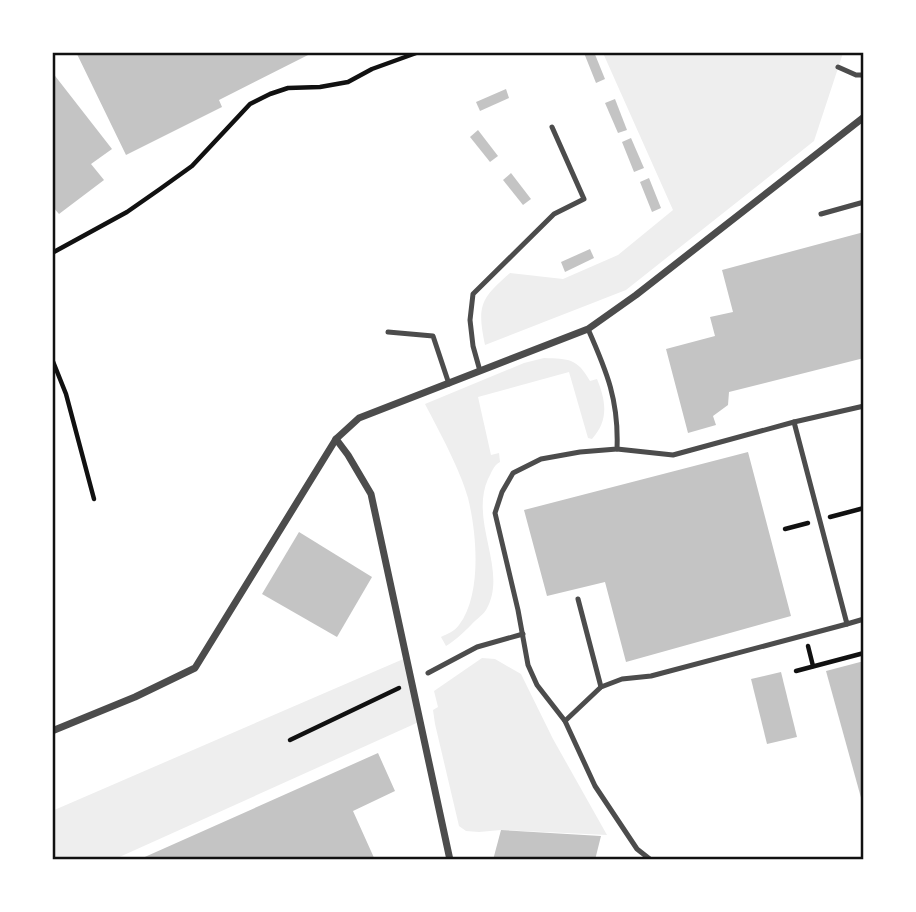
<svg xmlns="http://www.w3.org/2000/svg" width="916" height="912" viewBox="0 0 916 912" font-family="'Playfair Display',serif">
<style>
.green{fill:#eee}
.building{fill:#c4c4c4}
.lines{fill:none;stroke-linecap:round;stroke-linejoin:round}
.path{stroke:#111;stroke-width:4.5}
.service{stroke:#4c4c4c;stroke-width:5}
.minor{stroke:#4c4c4c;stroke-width:7}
.neatline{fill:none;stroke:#111;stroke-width:2.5}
</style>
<rect width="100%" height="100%" fill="#fff"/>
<g class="green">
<path d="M 603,53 L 843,53 L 814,141 L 626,290 L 485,345 C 477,306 480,299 510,273 L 563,279 L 618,255 L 673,210 Z"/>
<path d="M 544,358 C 569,359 577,358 590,381 L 597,379 C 606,401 609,420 592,439 L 588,438 L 569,372 L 478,397 L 491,455 L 499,453 L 500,462 C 493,466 492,472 488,479 C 469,522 509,571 486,610 C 482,616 475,620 471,625 C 463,633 456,640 446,646 L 441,637 C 447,634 455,631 459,625 C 482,595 477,534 468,498 C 460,469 439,431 425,404 L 524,363 Z"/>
<path d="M 408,657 L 421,721 L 115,859 L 53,859 L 52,811 Z"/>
<path d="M 482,658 L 495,659 L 521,674 L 553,739 L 607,835 L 501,830 L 479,832 L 466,831 L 459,826 L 435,724 L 433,710 L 438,707 L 434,691 Z"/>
</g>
<g class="building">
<path d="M 76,52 L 314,52 L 219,100 L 222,107 L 126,155 Z"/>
<path d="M 586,52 L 594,52 L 605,79 L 596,83 L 584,53 Z"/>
<path d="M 52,72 L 112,149 L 91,164 L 104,180 L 59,214 L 52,206 Z"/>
<path d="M 506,89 L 509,98 L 480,111 L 476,102 Z"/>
<path d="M 615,99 L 627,130 L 618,133 L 605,103 Z"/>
<path d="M 478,130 L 498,156 L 490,162 L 470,137 Z"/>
<path d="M 631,138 L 644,168 L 634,172 L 622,142 Z"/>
<path d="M 511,173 L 531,199 L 523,205 L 503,180 Z"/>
<path d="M 649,178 L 661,208 L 652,212 L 640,182 Z"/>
<path d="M 864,232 L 864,358 L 729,392 L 728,405 L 713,416 L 716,425 L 688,433 L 666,349 L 715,336 L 710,317 L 733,312 L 722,270 Z"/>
<path d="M 590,249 L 594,258 L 565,272 L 561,262 Z"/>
<path d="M 748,452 L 791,616 L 626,662 L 605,582 L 547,596 L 524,510 Z"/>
<path d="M 299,532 L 372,577 L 337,637 L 262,594 Z"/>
<path d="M 864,661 L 864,805 L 863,805 L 826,671 Z"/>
<path d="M 781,672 L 797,737 L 767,744 L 751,679 Z"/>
<path d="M 378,753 L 395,791 L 353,811 L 375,860 L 138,860 Z"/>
<path d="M 501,830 L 601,836 L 595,860 L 493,860 Z"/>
</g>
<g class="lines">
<g class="path">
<path d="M 52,253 L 127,212 L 160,189 L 192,166 L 250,104 L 270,94 L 288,88 L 320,87 L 348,82 L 372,69 L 419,52"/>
<path d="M 52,359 L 66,394 L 94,499"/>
<path d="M 830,517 L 864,508"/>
<path d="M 785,529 L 808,523"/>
<path d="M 808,646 L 813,666"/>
<path d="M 796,671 L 864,653"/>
<path d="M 290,740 L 399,688"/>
</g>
<g class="service">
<path d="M 838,67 L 856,75 L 864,75"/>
<path d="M 821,214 L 864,202"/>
<path d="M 588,329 C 607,372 619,401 617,449 L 580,452 L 541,459 L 513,473 L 502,492 L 495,513 L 518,610 L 528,665 L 537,685 L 565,721 L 595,786 L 637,849 L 651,860"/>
<path d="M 388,332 L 433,336 L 449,384"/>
<path d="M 480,371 L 473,346 L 470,320 L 473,294 L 554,214 L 584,199 L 552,127"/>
<path d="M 864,406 L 794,422 L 847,624 L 864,619"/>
<path d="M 617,449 L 673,455 L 794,422"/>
<path d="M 578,599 L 601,687"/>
<path d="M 428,673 L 477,647 L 523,634"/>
<path d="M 565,721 L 601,687 L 622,679 L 651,676 L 847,624"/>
</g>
<g class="minor">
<path d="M 336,439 L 348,455 L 371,494 L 450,860"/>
<path d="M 52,731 L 135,697 L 195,668 L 336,439 L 359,418 L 588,329 L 636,295 L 864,117"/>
</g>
</g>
<rect width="916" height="912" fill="none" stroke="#ffffff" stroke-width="108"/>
<rect x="54" y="54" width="808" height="804" class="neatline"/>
</svg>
